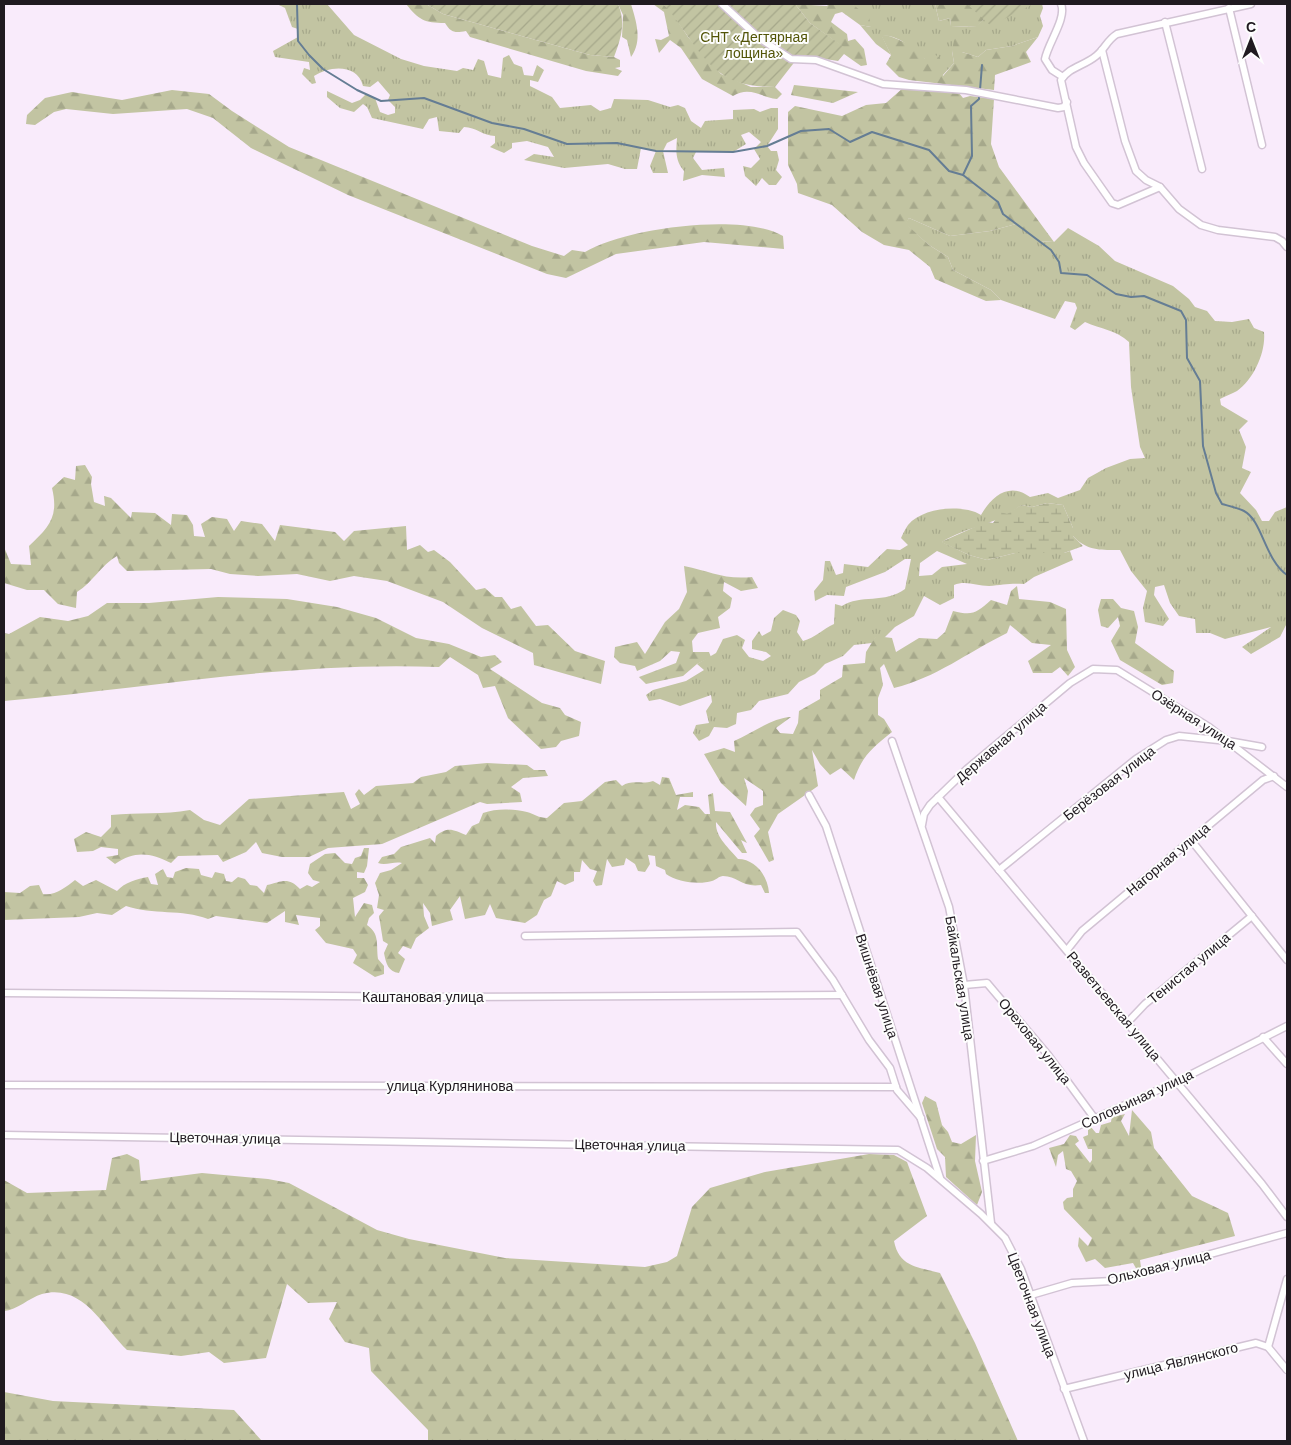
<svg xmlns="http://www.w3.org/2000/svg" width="1291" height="1445" viewBox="0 0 1291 1445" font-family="Helvetica,sans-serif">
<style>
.grass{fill:url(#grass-tufts);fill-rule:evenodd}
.forest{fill:url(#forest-firs)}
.wetland{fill:url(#wetland-marsh)}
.garden{fill:url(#garden-furrows)}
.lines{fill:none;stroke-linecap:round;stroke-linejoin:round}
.stream{stroke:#657d94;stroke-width:2}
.street-casing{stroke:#d2c3d4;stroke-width:9}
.street{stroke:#fff;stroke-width:6}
.labels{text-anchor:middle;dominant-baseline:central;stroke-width:4;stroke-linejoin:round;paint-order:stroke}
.park-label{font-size:14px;fill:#535508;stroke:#fdfdfd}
.street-label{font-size:14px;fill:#201a20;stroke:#fdfdfd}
</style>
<defs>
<pattern id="grass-tufts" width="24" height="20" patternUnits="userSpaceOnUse" patternTransform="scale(1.25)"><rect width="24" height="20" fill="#c2c4a2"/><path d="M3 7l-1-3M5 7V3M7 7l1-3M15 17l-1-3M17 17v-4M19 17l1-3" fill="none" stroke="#a6a88b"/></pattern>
<pattern id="forest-firs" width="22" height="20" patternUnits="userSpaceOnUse" patternTransform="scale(1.25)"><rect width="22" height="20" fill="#c2c4a2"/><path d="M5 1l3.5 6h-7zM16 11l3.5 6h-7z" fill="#a6a88b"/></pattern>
<pattern id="wetland-marsh" width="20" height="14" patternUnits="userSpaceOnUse" patternTransform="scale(1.25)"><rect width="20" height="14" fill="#c2c4a2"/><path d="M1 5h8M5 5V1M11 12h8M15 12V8" fill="none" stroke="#a6a88b"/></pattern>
<pattern id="garden-furrows" width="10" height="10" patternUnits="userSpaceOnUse" patternTransform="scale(1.25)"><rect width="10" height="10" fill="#c2c4a2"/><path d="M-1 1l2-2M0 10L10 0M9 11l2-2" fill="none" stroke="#a6a88b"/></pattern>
</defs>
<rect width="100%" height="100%" fill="#f9ebfb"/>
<g class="grass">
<path d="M 277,4 L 327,4 L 354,35 L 401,59 L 424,66 L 457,71 L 463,68 L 473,70 L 478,59 L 484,61 L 488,75 L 501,78 L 503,58 L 509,55 L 514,64 L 522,67 L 524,75 L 533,76 L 537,65 L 544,70 L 538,82 L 530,80 L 530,86 L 552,97 L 560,108 L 591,105 L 600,111 L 611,108 L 614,99 L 648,100 L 670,107 L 678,105 L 685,108 L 691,121 L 701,128 L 705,121 L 733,119 L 733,110 L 754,109 L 760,112 L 771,108 L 778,108 L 778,129 L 767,146 L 771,151 L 777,151 L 779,160 L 776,170 L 782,177 L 776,185 L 769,185 L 762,178 L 756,186 L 745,176 L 743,166 L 751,168 L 760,159 L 754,149 L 761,142 L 749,132 L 741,135 L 746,144 L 733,152 L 696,152 L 693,158 L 702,170 L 724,168 L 725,177 L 702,175 L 683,181 L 684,171 C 675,161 676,150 677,138 L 667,143 L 663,151 L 668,173 L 653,173 L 650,166 L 656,151 L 641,148 L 637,169 L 625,169 L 608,164 L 564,168 L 524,160 L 534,154 L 554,157 L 548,147 L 527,141 L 512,143 L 512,148 L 504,153 L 490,147 L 495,143 L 495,136 C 483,136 476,127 464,127 L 459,133 L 439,131 L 437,117 L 429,119 L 423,129 L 372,118 L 367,107 L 363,104 L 354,112 L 340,108 L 327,97 L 327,91 L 352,103 L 360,100 L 366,94 L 375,98 L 380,112 L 388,115 L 395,113 L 395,107 L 388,100 L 390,95 L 378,81 L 370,87 L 363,86 C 358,64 330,65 314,76 L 316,83 L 312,84 L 302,74 L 304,68 L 310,70 L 309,62 L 275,57 L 273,51 L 298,37 L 298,29 L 292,27 L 285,8 Z"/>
<path d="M 852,4 L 935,4 L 939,21 L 950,18 L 951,26 L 976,27 L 998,4 L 1042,4 L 1043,8 L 1040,16 L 1043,26 L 1038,37 L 1012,46 L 986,50 L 978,57 L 962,52 L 961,44 L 952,51 L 954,63 L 942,76 C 929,63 901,32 882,36 L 891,55 L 876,44 L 860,25 L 871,27 Z"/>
<path d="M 909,218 L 950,236 L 990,231 L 1016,224 L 1038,241 L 1054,242 L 1068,228 L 1099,246 L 1115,261 L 1173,286 L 1189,299 L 1195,307 L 1207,311 L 1215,321 L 1232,322 L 1249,319 L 1254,328 L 1264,332 C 1266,352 1254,379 1237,391 C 1232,394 1225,396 1220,399 L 1221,405 L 1248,421 L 1239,430 L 1246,447 L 1242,468 L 1251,472 L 1240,493 L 1256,510 L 1262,521 L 1269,521 L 1275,512 L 1287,507 L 1287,623 L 1280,637 L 1251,654 L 1242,647 L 1271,627 L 1225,639 L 1210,633 L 1196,633 L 1195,619 L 1179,616 L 1170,603 L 1164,585 L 1155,587 L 1154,595 L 1169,619 L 1163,626 L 1145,622 L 1143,608 L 1147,591 L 1131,571 L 1120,550 C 1100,550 1087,551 1073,536 L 1073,528 L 1063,505 L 1047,503 L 1032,507 L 1021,505 C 998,525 967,526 942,542 L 969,555 L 987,560 L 1015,553 L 1064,553 L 1070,551 L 1073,560 L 1034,577 L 1024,584 C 1010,583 1002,585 989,586 C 976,586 966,580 954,585 L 954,598 L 940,605 L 924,596 L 914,616 L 895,627 L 885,637 L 876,637 L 872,643 L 854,645 L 843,656 L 825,664 L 815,674 L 799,682 L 788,694 L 759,701 L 751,710 L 737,713 L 736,724 L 727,728 L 714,727 L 709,736 L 699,741 L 693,733 L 696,725 L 709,723 L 706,711 L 712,702 L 711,695 L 680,706 L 660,699 L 649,701 L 646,695 L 653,690 L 686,681 L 704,670 L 697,664 L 716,653 L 723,639 L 737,635 L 745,640 L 742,648 L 749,657 L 763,661 L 771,656 L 766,652 L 752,649 L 752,641 L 759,631 L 762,636 L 771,631 L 774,618 L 783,610 L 796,615 L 800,621 L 797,632 L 803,641 C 815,638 823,629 834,624 L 835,604 L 842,606 C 860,594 885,604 905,589 L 911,559 L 905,559 L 885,572 L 846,587 L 844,596 L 827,595 L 815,601 L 814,591 L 823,580 L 825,561 L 830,561 L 836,575 L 843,573 L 844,564 L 868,567 L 887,549 L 900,550 L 908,545 L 901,538 C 903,534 905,529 908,525 C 923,507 963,504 981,515 C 991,497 1009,481 1030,497 L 1048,493 L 1058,498 L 1080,490 L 1088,478 L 1106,468 L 1130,459 L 1145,458 L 1140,447 L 1131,387 L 1129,342 C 1116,330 1101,329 1085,322 L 1075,330 L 1070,327 L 1077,308 L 1075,303 L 1065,301 L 1055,319 L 1001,300 L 991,290 L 953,270 L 948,257 L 929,245 L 905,224 ZM 937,551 L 967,564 L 942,567 L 932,575 L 919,576 L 920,563 Z"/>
</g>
<g class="forest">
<path d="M 406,4 L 426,4 L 443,14 L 590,55 L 614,57 L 620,60 L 620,67 L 615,68 L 622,71 L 618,76 L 586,71 L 470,37 L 466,31 C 455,33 451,33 445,23 C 424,23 419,20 406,4 Z"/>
<path d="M 618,4 L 631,4 C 636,21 643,41 631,57 L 627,40 L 622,37 L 623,15 Z"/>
<path d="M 653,4 L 663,4 L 671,11 L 688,37 L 721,74 L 751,87 L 775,87 L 782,94 L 777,99 C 760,97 750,86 733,96 L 702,79 L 681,48 L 670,40 L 659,53 L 655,39 L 661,40 L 669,36 L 664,12 Z"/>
<path d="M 795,4 L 827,6 L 829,4 L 852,4 L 869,17 L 871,27 L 860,25 L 842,12 L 835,14 L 831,22 L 847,34 L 848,41 L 855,39 L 864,49 L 867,65 L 861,66 L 844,54 L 843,47 L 810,23 Z"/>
<path d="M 935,4 L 977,4 L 993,8 L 977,27 L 951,26 L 950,18 L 939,21 Z"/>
<path d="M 881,35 C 894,34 903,45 915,44 L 925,59 L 931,52 L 940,58 L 943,76 L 954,63 L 952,51 L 955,35 L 963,35 L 962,52 L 978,57 L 986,50 L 1012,46 L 1038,37 L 1026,52 L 1031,62 L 995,75 L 994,90 L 909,80 L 899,77 L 886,64 L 891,55 Z"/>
<path d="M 794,85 L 858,92 L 833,103 L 791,95 Z"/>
<path d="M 903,88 L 959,93 L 963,98 L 970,96 L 994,99 L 991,144 L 999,167 L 1054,242 L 1038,241 L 1016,224 L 990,231 L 950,236 L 909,218 L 906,224 L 929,245 L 948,257 L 953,270 L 991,290 L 1001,300 L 986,301 L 935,279 L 930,267 L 909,250 L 884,245 L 862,232 L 832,205 L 798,193 L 797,184 L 788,165 L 788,112 L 795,106 L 842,116 L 866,105 L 886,103 Z"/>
<path d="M 172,90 L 209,94 L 232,111 L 289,147 L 532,246 L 564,256 L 572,250 L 585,252 C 624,228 743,212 783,236 L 784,249 L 704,242 L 616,254 L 566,278 L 547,274 L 348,195 L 251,148 L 213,118 L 187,109 L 113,114 L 66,109 L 54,112 L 35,125 L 26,124 L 27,115 L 45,98 L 72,92 L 122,100 Z"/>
<path d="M 85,465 L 92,477 L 91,484 L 94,502 L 105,506 L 104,496 L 111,498 L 131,518 L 132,512 L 155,513 L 171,525 L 172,514 L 187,515 L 193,525 L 194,536 L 205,537 L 201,524 L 212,517 L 227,519 L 234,531 L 241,521 L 262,524 L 275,541 L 280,525 L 335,532 L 344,541 L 354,531 L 406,526 L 407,550 L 420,545 L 428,552 L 434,550 L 450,562 L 476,590 L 485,588 L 495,597 L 502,597 L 511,609 L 521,606 L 536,626 L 548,625 L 575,651 L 605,661 L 601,684 L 534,665 L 533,653 L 482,628 L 443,602 L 387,581 L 354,576 L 330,581 L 297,574 L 258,576 L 230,574 L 211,569 L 127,571 L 119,563 L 117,556 C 101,565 93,582 77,592 L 76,608 L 58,604 L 44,590 L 27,590 L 4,583 L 4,547 L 11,564 L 31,565 L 29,546 C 49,527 59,517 52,488 L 64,477 L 75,480 L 76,466 Z"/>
<path d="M 684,566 C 710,571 724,580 752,577 L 758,588 L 741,591 L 724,582 L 723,591 L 732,598 L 730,608 L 718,617 L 720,628 L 698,633 L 692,641 L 693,652 L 709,652 L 711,657 L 697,664 L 683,676 L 646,684 L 639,677 L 676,663 L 680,652 L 671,651 L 660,661 L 637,671 L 635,666 L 620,663 L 614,657 L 615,647 L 637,642 L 645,654 L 665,622 L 679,609 L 687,592 Z"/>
<path d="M 1017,586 L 1019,599 L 1050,602 L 1066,609 L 1067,650 L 1075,667 L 1068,676 L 1060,667 L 1052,673 L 1033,673 L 1028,661 L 1051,645 L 1032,643 L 1010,625 L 1007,633 C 968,652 936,678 894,688 L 884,664 L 880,668 L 883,685 L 878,698 L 878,715 L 884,719 L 892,732 C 872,748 862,756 854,780 L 841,768 L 830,775 L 820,764 L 812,750 L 818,786 L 778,814 L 768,832 L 774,860 L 769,862 L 754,836 L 760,829 L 750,815 L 755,808 L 763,805 L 763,791 L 744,778 L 748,791 L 746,806 L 721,783 L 704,754 L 724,748 L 735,752 L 734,741 C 753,733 771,718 791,717 L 776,728 L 780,733 L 793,734 L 798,723 L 799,711 L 820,699 L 820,690 L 842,677 L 843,665 L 865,663 L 866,652 L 876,636 L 892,638 L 896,652 L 919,638 L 937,639 L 945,632 L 953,611 C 973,616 976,613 991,600 L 1007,605 L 1011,591 Z"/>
<path d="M 218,597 L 287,599 L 337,607 L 376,618 L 416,638 L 449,644 L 481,657 L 495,655 L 502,662 L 490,669 L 542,703 L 560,708 L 565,715 L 581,722 L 579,736 L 561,741 L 556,747 L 541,749 L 508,718 L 495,686 L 483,688 L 478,675 L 450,657 L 439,667 C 293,661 149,688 4,701 L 4,633 L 9,634 L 40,617 L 68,621 L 88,616 L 107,603 L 149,603 Z"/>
<path d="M 1101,599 L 1113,599 L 1121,608 L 1134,611 L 1138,627 L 1135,643 L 1174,671 L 1173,683 L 1162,685 L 1120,660 L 1111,641 L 1120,626 L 1118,617 L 1108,628 L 1101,626 L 1098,610 Z"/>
<path d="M 487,763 L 527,765 L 534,770 L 545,770 L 548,776 L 523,778 L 511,787 L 520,793 L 522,802 L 487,804 L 480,802 L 382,844 L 328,848 L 309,857 L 282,857 L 262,853 L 256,842 L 246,852 L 223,862 L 218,855 L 178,856 L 171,863 C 151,853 135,850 115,864 L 106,857 L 118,855 L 118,849 L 101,847 L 93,851 L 77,852 L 74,839 L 86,832 L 101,837 L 111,827 L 111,815 C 138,812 164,815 190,810 L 204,820 L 220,825 L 249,799 L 344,792 L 351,809 L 360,804 L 355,794 L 359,789 L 364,795 L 376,786 L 413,783 L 421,777 L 446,772 L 455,766 Z"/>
<path d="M 662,777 L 669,778 L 676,795 L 693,792 L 693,797 L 680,797 L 677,810 L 685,805 L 699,807 L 705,814 L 710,814 L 708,795 L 713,793 L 715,811 L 730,812 L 747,843 L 741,840 L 747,853 L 742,853 L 716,822 C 715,837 729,848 738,859 C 756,859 768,877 769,893 L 765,893 L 761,885 C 742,888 738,876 723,876 C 719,876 716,880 712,881 C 699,885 677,882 666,874 L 665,870 L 656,866 L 655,856 L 648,855 L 650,864 L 645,872 L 638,871 L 635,864 L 626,858 L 624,865 L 612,867 L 607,859 L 602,885 L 596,886 L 593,881 L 597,871 L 590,869 L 582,860 L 580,872 L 574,872 L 574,881 L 565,885 L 557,881 L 551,896 L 544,900 L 537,915 L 525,923 L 496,918 L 490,904 L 485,915 L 465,919 L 460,896 L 450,910 L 453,920 L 432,926 L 430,913 L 423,903 L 424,916 L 429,928 L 416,938 L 411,949 L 403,946 L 398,953 L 405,959 L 399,973 C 388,972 386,963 384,953 L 388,944 L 383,941 L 379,916 L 384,910 L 377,908 L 379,895 L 375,883 L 380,873 L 391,870 L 402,863 C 394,861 386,866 378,863 L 382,857 L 394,854 L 401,847 L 430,838 L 435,843 L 436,836 C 448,826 453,830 466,835 L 472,826 L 479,823 L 483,813 C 497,808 513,809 527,812 C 534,814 539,818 547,818 L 564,803 L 582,801 L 605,782 L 616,780 L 622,786 C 632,779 642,785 653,781 L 660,785 Z"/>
<path d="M 364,848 L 369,848 L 367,866 L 364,873 L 357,872 L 357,878 L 364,878 L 368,885 L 365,892 L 353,898 L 355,917 L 364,903 L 372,905 L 374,913 L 369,918 L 367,925 C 380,934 376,944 378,959 L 384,966 L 384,974 L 375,977 L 353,963 L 357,955 L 353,949 L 326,943 L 315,930 L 320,926 L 320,918 L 296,915 L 299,925 L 285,922 L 285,911 L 267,923 L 216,916 L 208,919 C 182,909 153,915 126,906 L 112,915 L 97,913 L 79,917 L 4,920 L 4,892 L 20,893 L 30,886 L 39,885 L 43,894 C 55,896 66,887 75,880 L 83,886 L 96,880 L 117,891 C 125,882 137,879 148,877 L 151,884 L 158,885 L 155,874 L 163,869 L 167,877 L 173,878 L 175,872 L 186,868 L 199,869 L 201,875 L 212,878 L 215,872 L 224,874 L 226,881 L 232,882 L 238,877 L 245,879 L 250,885 L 257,886 L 264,893 L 267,885 C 281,882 288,876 300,889 L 307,885 L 312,887 L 320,882 L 313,880 L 308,873 L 310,864 L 325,854 L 335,853 L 345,863 L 352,864 L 355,858 L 361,856 Z"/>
<path d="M 925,1096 L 936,1102 L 942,1125 L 948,1132 L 952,1142 L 961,1144 L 976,1135 L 975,1161 L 982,1192 L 977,1205 L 946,1177 L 945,1157 L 937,1149 L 922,1103 Z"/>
<path d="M 1132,1110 L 1151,1132 L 1154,1148 L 1192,1196 L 1228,1213 L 1235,1236 L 1140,1260 L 1141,1267 L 1137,1270 L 1133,1263 L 1105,1268 L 1095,1259 L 1086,1262 L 1078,1246 L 1079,1237 L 1088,1246 L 1092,1238 L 1064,1209 L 1063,1202 L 1067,1198 L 1073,1197 L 1073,1189 L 1077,1181 L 1071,1171 L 1066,1169 L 1063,1151 L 1058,1155 L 1056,1167 L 1049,1148 L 1064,1144 L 1070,1135 L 1076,1136 L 1079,1141 L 1075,1144 L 1090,1163 L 1092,1160 L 1092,1149 L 1088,1149 L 1083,1137 L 1088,1135 L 1088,1130 L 1091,1127 L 1096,1133 L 1099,1133 L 1101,1125 L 1111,1122 L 1112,1115 L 1117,1112 L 1117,1116 L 1125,1114 L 1121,1121 L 1129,1136 Z"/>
<path d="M 127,1154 L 139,1160 L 141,1181 L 202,1173 L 268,1179 L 289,1183 L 377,1230 L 409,1239 L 505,1258 L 645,1267 L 667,1262 L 677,1256 L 692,1207 L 710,1188 L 765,1172 L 869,1154 L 894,1155 L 907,1162 L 927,1216 L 894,1241 C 899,1267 918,1267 940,1273 L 975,1343 L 1018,1441 L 428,1441 L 428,1430 L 371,1371 L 369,1348 L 345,1342 L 329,1319 L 337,1302 L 308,1303 L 287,1284 L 266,1358 L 224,1363 L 209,1352 L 181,1356 L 127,1350 C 103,1327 83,1283 42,1294 C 29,1298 17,1310 4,1311 L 4,1180 L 27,1193 L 106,1190 L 112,1158 Z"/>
<path d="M 4,1392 L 53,1401 L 234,1410 L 262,1441 L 4,1441 Z"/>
</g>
<path class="wetland" d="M 1047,503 L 1063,505 L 1073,528 L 1073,536 L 1083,546 L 1064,553 L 1015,553 L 987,560 L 969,555 L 941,542 L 986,522 L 993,523 L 1001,512 L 1007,514 L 1021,505 L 1032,507 Z"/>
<g class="garden">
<path d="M 426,4 L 618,4 C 626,23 621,38 614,57 L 590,55 L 443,14 Z"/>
<path d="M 663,4 L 795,4 L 810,23 L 844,47 L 844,54 L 838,61 L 800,55 L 775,87 C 726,87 711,70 684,31 C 677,22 672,12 663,4 Z"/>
<path d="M 967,4 L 1033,4 L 991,26 Z"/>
</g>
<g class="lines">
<g class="stream">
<path d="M 297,4 L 298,41 L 309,55 L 323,69 L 357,90 L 381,101 L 424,98 L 492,123 L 524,129 L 567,144 L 617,143 L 656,151 L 733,152 L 767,146 L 801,131 L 829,129 L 850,142 L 872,132 L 929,150 L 949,171 L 963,175"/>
<path d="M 980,90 L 982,65"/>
<path d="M 979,95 L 979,99 L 971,106 L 972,156 L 963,175 L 998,202 L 1003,214 L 1051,250 L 1059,262 L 1061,273 L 1087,275 L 1116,294 L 1131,297 L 1144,296 L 1181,311 L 1186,320 L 1187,358 L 1200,381 L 1203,446 L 1216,493 L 1222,504 C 1229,506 1238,508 1244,511 C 1262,520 1265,560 1287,575"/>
</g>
<g class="street-casing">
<g id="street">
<path d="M 722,4 L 759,38 L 791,59 L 816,60 L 883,84 L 966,90 L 1058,108 L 1064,107 L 1067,102"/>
<path d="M 1061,4 C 1067,18 1048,43 1045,59 L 1052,70 L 1063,77"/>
<path d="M 1229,8 L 1262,145"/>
<path d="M 1165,22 L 1202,169"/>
<path d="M 1102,50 L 1125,141 L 1136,171 L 1146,180 L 1160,187 L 1179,209 L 1201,225 L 1218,230 L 1275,237 L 1282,241 L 1287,247"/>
<path d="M 1160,187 L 1118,205 L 1112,203 L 1084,163 L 1076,147 L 1061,80 C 1069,67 1084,66 1096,56 C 1105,49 1107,40 1117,34 L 1251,4"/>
<path d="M 892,741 L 949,907 L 964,985 L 991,1223"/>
<path d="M 809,795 L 826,826 L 940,1178"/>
<path d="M 938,797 L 1262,1184 L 1287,1217"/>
<path d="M 922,825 L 924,814 L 930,805 L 967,769 L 1070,683 L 1093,669 L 1117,670 L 1209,727 L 1287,787"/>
<path d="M 1191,840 L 1287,960"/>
<path d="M 999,870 L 1136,759 L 1166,740 L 1179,736 L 1228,741 L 1262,747"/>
<path d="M 525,936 L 797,932 L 833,980 L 869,1040 L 890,1068 L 897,1090 L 921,1118"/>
<path d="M 1067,950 L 1082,931 L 1263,780 L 1274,776"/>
<path d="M 964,985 L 987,983 L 1048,1055 L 1095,1119"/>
<path d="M 4,993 L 440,997 L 842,995"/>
<path d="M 1127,1023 L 1145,1004 L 1252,916"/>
<path d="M 1263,1037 L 1287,1064"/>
<path d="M 4,1085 L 896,1087"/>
<path d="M 4,1135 L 898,1150 L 927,1168 L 981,1214 L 1005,1238 L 1021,1269 L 1084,1441"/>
<path d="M 983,1161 L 1033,1146 L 1176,1082 L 1287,1026"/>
<path d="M 1031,1295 L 1072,1283 L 1112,1281 L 1287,1233"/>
<path d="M 1268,1347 L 1287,1279"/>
<path d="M 1064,1389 L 1256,1343 L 1268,1347 L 1287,1370"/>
</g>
</g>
<use href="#street" class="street"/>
</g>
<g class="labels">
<g class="park-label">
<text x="754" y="37">СНТ «Дегтярная<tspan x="754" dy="16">лощина»</tspan></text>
</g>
<g class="street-label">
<text transform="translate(1194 719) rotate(33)">Озёрная улица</text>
<text transform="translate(1001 742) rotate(-41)">Державная улица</text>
<text transform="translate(1109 783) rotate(-38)">Берёзовая улица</text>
<text transform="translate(1168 859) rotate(-40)">Нагорная улица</text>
<text transform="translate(1189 968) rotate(-40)">Тенистая улица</text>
<text transform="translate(960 978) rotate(81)">Байкальская улица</text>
<text transform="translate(877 986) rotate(72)">Вишнёвая улица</text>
<text x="423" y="997">Каштановая улица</text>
<text transform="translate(1114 1006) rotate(50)">Разветьевская улица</text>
<text transform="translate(1035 1041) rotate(51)">Ореховая улица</text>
<text x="450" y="1086">улица Курлянинова</text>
<text transform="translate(1137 1099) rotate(-25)">Соловьиная улица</text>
<text transform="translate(225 1138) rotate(1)">Цветочная улица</text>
<text transform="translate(630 1145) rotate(1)">Цветочная улица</text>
<text transform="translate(1159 1267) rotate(-14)">Ольховая улица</text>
<text transform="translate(1032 1305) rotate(69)">Цветочная улица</text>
<text transform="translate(1181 1361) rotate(-14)">улица Являнского</text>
</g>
</g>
<rect width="1291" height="1445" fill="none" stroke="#201a20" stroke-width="10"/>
<g transform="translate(1251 40)" stroke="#fdfdfd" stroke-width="4" paint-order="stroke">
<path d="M0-4L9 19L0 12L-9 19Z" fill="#201a20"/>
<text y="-8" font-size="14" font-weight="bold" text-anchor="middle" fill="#201a20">С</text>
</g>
</svg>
